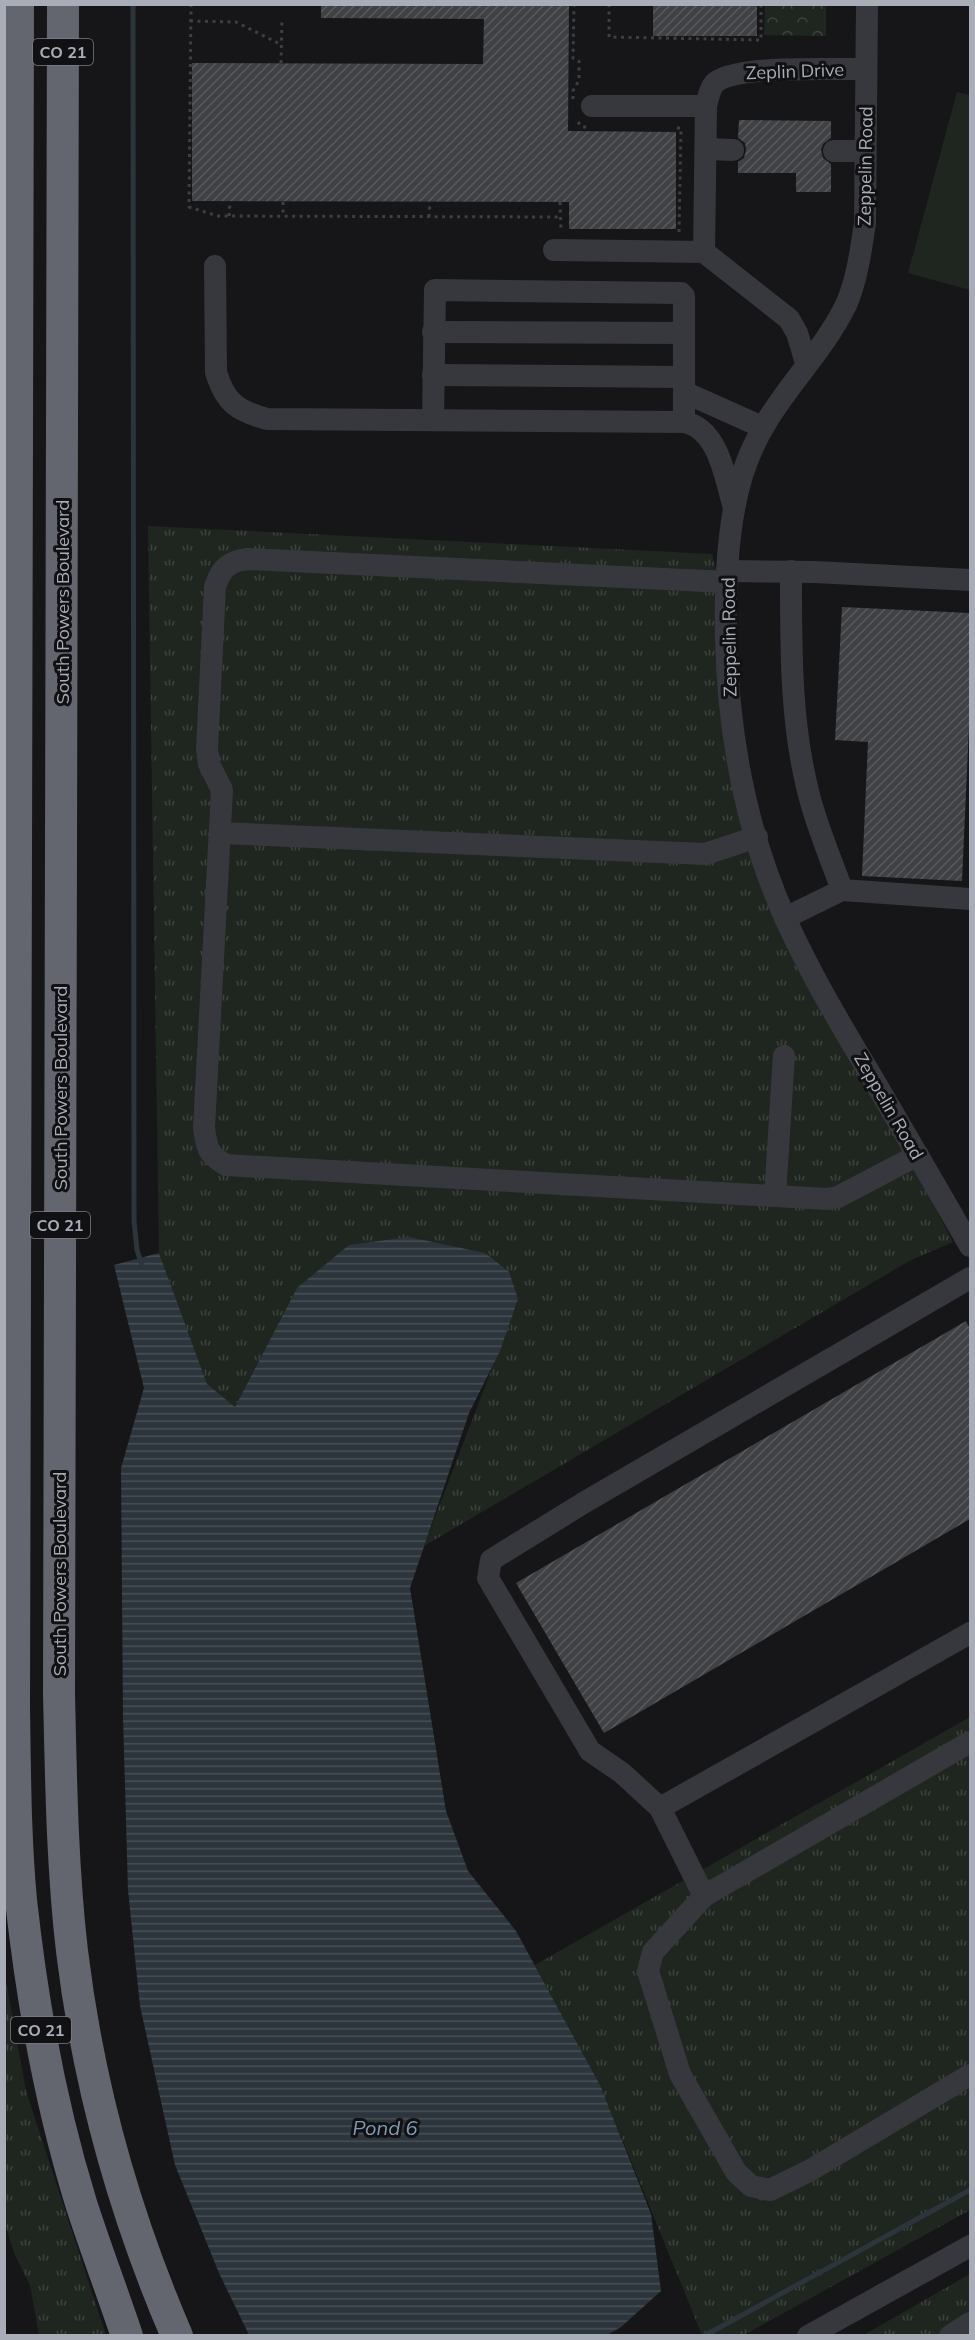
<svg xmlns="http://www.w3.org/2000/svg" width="975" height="2340" viewBox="0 0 975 2340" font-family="Mulish,sans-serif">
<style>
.grass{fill:url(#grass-tufts)}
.park{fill:url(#park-crowns)}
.garden{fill:#1e261f}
.water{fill:url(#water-rules)}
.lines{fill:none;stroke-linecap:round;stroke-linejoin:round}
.stream{stroke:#2c353c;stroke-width:5}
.building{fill:url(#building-hatch)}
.path{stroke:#3d3f44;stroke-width:3;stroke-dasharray:3 4.5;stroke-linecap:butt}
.minor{stroke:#37383d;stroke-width:22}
.highway{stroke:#63666e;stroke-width:32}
.labels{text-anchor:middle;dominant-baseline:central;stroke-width:6;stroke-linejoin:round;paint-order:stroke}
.shield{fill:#111113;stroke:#7b7e86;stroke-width:1.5}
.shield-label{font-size:16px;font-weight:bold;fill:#a8adb8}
.street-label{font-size:18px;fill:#a8adb8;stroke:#111113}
.water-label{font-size:20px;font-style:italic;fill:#7f9bb3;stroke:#111113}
</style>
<defs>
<pattern id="grass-tufts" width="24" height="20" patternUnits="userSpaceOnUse" patternTransform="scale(1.5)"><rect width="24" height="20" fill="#1e261f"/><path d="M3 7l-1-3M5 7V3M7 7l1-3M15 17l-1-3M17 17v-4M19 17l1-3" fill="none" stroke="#3c433d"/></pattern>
<pattern id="park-crowns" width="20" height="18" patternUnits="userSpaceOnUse" patternTransform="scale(1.5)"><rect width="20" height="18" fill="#1e261f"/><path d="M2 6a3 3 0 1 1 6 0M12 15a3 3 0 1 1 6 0" fill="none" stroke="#3c433d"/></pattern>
<pattern id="water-rules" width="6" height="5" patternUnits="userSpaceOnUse" patternTransform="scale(1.5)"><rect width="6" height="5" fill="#2c353c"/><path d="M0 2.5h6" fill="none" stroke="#485056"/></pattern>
<pattern id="building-hatch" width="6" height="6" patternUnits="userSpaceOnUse" patternTransform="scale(1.5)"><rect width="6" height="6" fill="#404145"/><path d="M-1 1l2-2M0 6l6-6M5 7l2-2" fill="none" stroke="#595a5e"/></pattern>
</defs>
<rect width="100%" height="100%" fill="#161618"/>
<g class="grass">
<path d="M 148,526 L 712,554 L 726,615 L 731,715 L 785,917 L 953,1242 L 911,1260 L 424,1546 L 518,1300 L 297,1288 L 235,1407 L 207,1384 L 159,1253 Z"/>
<path d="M 970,1717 L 970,2210 L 744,2335 L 702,2335 L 601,2087 L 535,1965 Z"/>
<path d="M 4,1971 L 26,2091 L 106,2335 L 39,2335 L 30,2285 L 14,2253 L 5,2223 Z"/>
<path d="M 970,2274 L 970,2335 L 862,2336 Z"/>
</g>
<path class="park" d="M 765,5 L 826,5 L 826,36 L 764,35 Z"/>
<path class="garden" d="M 957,92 L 970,95 L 970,290 L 908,273 Z"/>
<path class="water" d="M 409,1237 L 485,1253 L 509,1272 L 518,1299 L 500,1351 L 469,1413 L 410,1588 L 446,1811 L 468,1871 L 516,1931 L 601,2087 L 651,2214 L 661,2291 L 621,2327 L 607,2335 L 249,2335 L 219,2273 L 175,2165 L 140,2006 L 128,1890 L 123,1716 L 121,1468 L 144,1388 L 114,1265 L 159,1253 L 207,1384 L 235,1407 L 297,1288 L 349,1245 Z"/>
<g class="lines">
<g class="stream">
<path d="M 133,4 L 134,1221 L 137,1250 L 142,1265"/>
<path d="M 704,2336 L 970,2190"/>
</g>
</g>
<g class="building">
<path d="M 321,4 L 569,4 L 568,131 L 676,132 L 676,229 L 569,229 L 569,202 L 192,201 L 192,63 L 483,64 L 484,19 L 321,18 Z"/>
<rect x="653" y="4" width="104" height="32"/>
<path d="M 739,120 L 831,121 L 831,138 L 823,144 L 821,150 L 823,158 L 831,164 L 831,192 L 796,192 L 796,173 L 738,173 L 738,162 L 744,158 L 746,150 L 745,143 L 738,138 Z"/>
<path d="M 842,607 L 970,613 L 970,704 L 962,881 L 862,876 L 868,742 L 835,740 Z"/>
<path d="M 966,1321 L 970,1329 L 970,1519 L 604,1733 L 516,1583 Z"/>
</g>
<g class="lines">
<g class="path">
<path d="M 191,4 L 189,207 L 218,216 L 560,217"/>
<path d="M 609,4 L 609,37 L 761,40 L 761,4"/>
<path d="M 190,21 L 236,22 L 282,45"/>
<path d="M 281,63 L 282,18"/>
<path d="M 573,99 L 573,91 L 579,80 L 579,61 L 573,58 L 574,4"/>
<path d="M 578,122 L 582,127 L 590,127"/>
<path d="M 677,128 L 681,128 L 679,232"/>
<path d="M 283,202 L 283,217"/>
<path d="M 560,202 L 561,230"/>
<path d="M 229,216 L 230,202"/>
<path d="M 429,217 L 430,202"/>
</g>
<g class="minor">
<path d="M 867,4 L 865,223 C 861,250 857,280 846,305 C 815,367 763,405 742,476 C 727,525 725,586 726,637 C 728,733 746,831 786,920 C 810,973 839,1022 869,1072 C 903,1130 937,1188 970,1246"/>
<path d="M 592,106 L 706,106"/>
<path d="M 706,149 L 733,150"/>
<path d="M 834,151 L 865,151"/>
<path d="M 554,250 L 704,252 L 789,319 L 797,333 L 806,363"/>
<path d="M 704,252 L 706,106 C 708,99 709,90 714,84 C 731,64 837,70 866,69"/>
<path d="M 215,266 L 216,372 C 225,403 238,411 267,419 L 684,422 C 719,429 725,478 734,508"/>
<path d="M 433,332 L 684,333"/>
<path d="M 433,375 L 684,377"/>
<path d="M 684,392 L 762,427"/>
<path d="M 433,420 L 435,290 L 681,293 L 684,296 L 684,422"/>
<path d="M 727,571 L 815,572 L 970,580"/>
<path d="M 791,571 C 791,646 790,722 809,795 C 817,827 831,859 842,890 L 970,899"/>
<path d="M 727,582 L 248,559 C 229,561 221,568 215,587 L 207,749 L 209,764 L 222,790 L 204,1128 C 207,1148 207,1154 226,1165 L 827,1199 L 838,1197 L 918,1155"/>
<path d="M 222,833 L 705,854 L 757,837"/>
<path d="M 785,918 L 842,890"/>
<path d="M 775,1196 L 784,1056"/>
<path d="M 970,1278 L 585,1502 L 491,1560 L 488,1578 L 590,1751 L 622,1773 L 660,1808 L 970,1633"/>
<path d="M 660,1808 L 704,1896 L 653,1952 L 648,1971 L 680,2074 L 736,2172 L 751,2186 L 770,2190 L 809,2171 L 970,2075"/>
<path d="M 704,1896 L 970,1742"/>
<path d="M 808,2336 L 970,2246"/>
<path d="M 950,2336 L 970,2323"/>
</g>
<g class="highway">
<path d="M 18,4 L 14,1706 C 15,1770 15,1836 21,1900 C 32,2001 51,2106 81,2203 C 95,2247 112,2291 127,2336"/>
<path d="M 63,4 L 59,1693 C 61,1779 62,1865 72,1951 C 88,2084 124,2213 177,2336"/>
</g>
</g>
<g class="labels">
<g class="shield">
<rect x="33" y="39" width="60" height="26" rx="4.5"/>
<rect x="30" y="1212" width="60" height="26" rx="4.5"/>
<rect x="11" y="2017" width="60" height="26" rx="4.5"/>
</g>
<g class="shield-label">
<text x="63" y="52">CO 21</text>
<text x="60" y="1225">CO 21</text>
<text x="41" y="2030">CO 21</text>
</g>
<g class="street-label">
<text transform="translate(795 71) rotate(-2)">Zeplin Drive</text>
<text transform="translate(865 166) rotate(-89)">Zeppelin Road</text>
<text transform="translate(62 602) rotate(-90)">South Powers Boulevard</text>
<text transform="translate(729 637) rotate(-91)">Zeppelin Road</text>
<text transform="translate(60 1088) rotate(-90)">South Powers Boulevard</text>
<text transform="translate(889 1106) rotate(60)">Zeppelin Road</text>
<text transform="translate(59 1574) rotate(-90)">South Powers Boulevard</text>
</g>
<g class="water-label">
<text x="385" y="2127">Pond 6</text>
</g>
</g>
<rect width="975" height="2340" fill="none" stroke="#a8adb8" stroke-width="12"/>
</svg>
